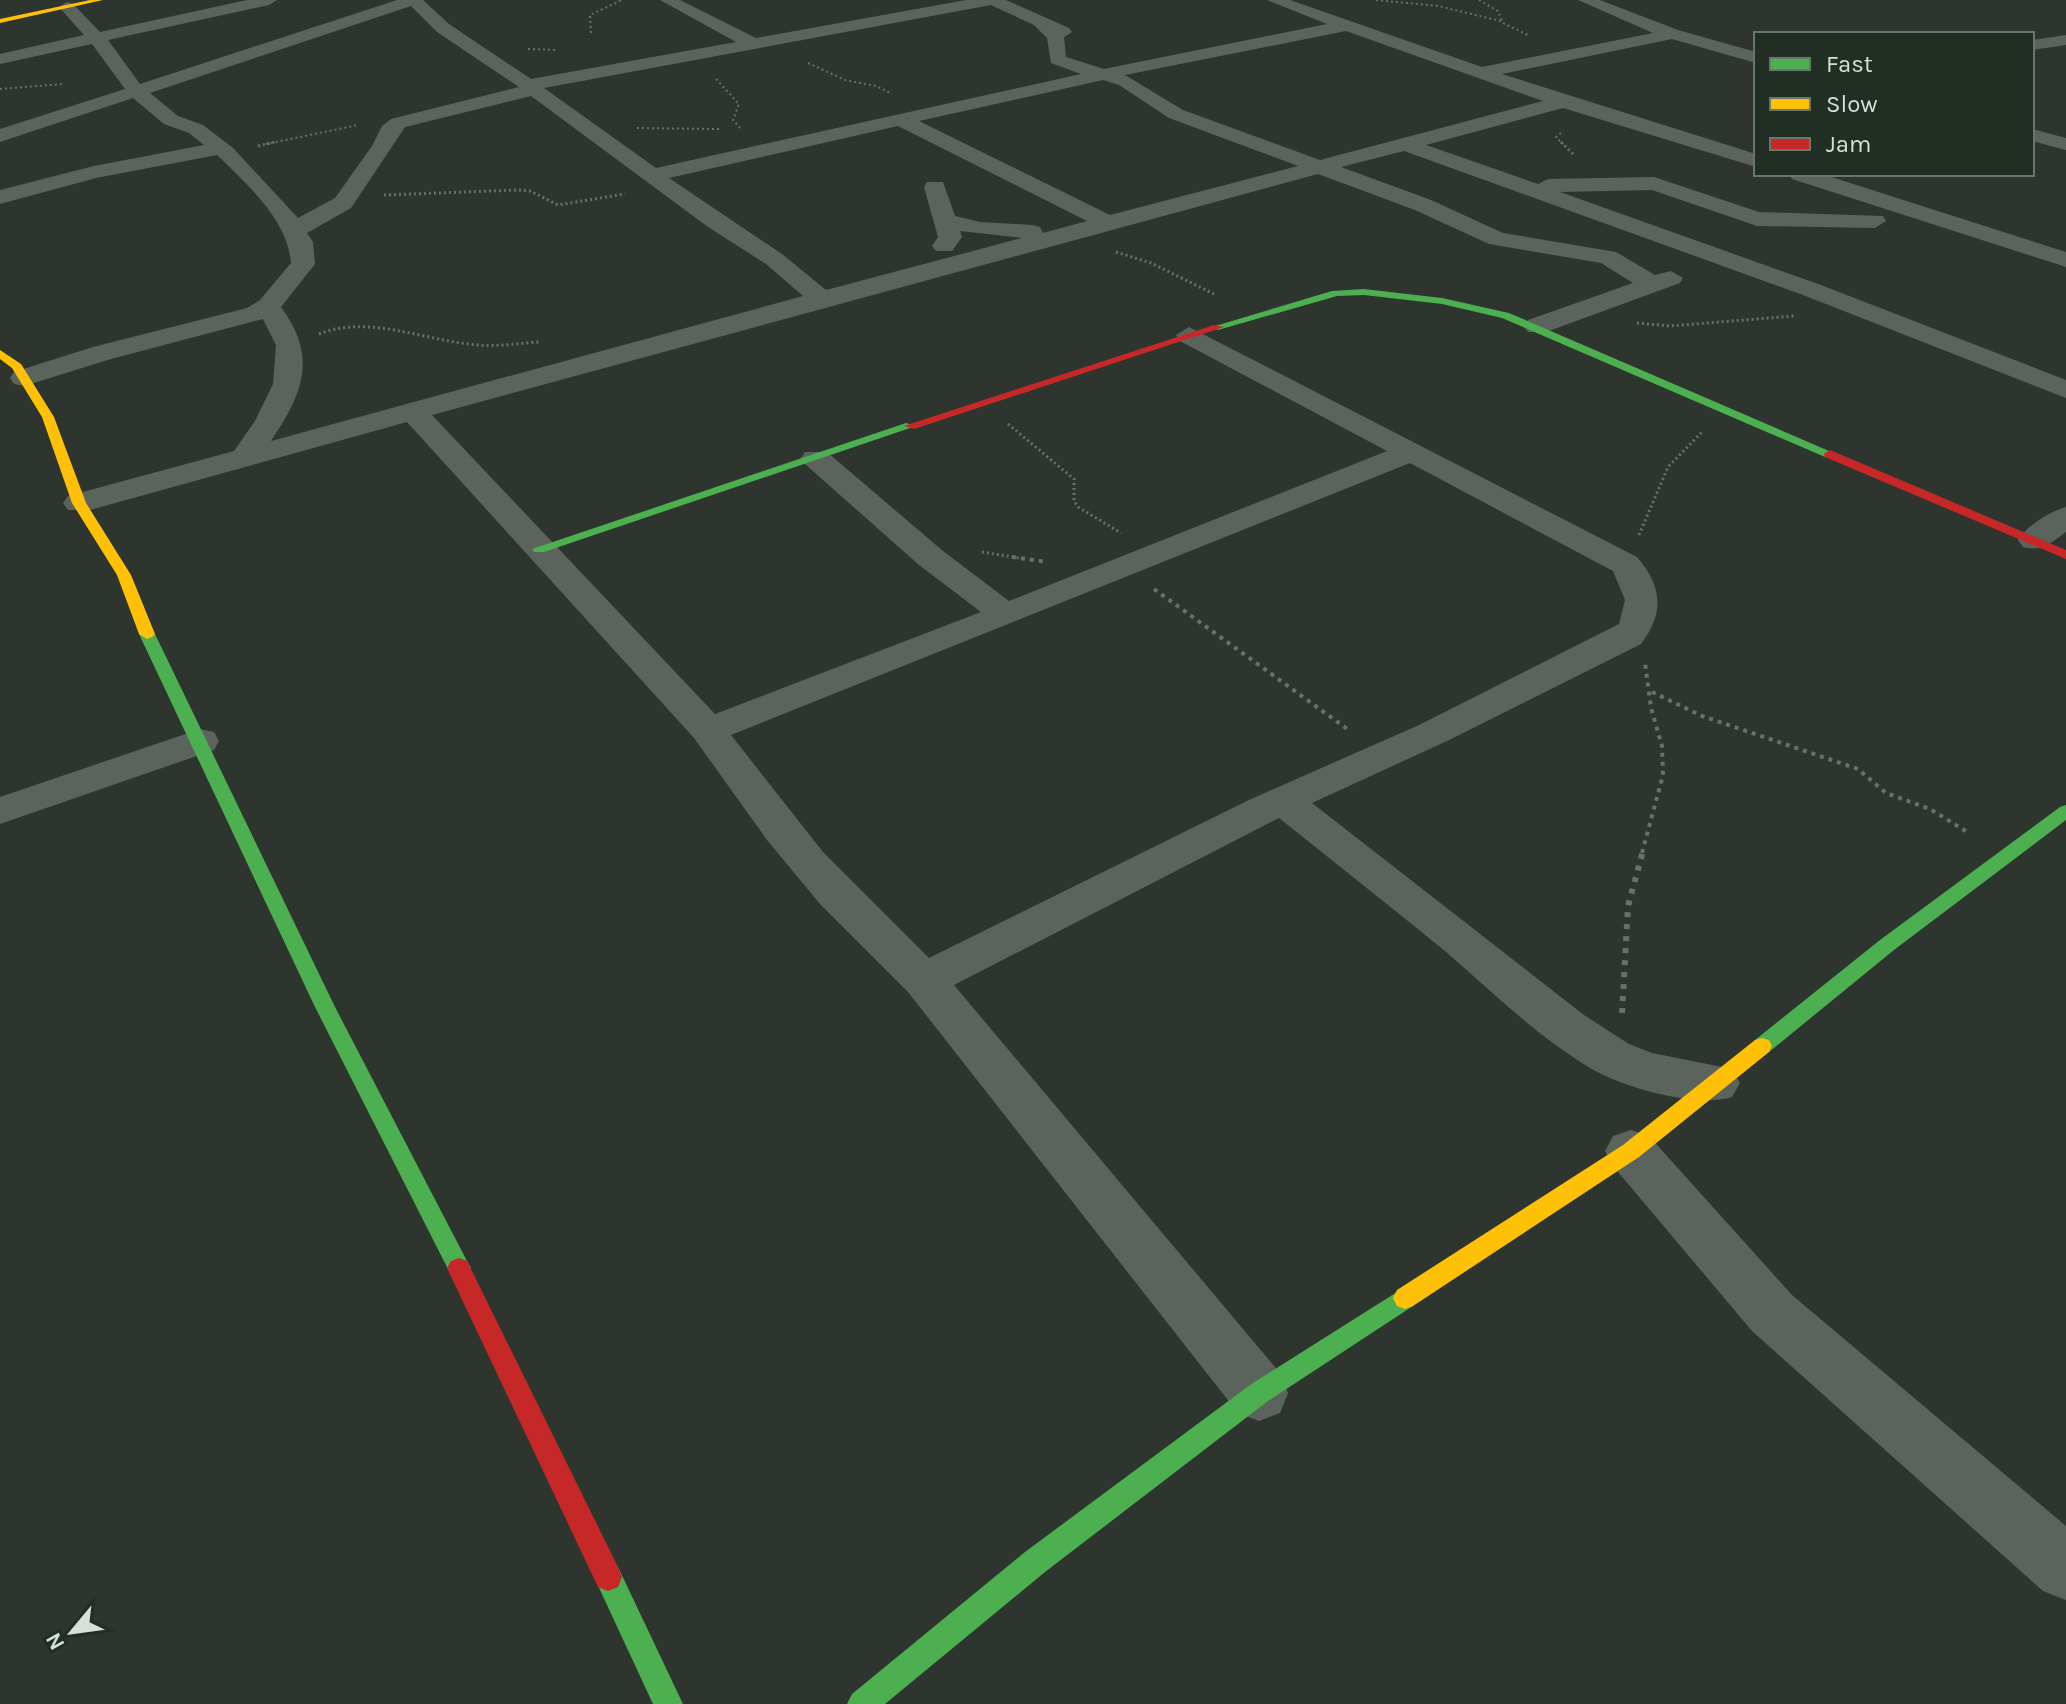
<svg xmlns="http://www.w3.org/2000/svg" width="2066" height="1704" viewBox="0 0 2066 1704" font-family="Karla,sans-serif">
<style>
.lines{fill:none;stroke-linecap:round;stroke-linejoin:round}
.path-far3{stroke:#69706a;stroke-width:2;stroke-dasharray:2 3;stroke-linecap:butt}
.path-far2{stroke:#69706a;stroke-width:3;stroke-dasharray:2 3;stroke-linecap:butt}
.path-far1{stroke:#69706a;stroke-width:4;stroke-dasharray:4 5;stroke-linecap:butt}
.path{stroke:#69706a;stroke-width:6;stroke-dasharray:5 7;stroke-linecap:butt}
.street{fill:#5a645c;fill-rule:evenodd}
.fast{fill:#4caf50;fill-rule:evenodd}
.slow{fill:#ffc107;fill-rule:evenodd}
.jam{fill:#c62828;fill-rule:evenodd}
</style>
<rect width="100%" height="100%" fill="#2e352f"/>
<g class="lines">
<g class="path-far3">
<path d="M 1376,0 L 1438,6 L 1501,21"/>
<path d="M 1479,0 L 1498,11 L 1503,23 L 1530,36"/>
<path d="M 591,33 L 590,15 L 622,0"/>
<path d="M 528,49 L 558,50"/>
<path d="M 808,63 L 845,80 L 876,86 L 892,94"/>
<path d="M 716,79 L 739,104 L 733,120 L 740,128"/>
<path d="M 0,89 L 63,84"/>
<path d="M 637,128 L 719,129"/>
<path d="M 1561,133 L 1556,137 L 1563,144"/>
<path d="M 266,144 L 358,125"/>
</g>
<g class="path-far2">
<path d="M 1561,142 L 1575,156"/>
<path d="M 258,146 L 275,142"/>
<path d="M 384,195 L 519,190 L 530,191 L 558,205 L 625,194"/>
<path d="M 1116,252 L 1151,263 L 1214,294"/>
<path d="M 1637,323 L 1669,326 L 1794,316"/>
<path d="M 319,334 C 368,314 425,341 478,345 C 498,347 519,343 540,342"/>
<path d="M 1008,424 L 1074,479 L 1074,501 L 1078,507 L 1121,533"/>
<path d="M 1639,535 L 1668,467 L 1702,432"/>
<path d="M 982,552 L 1025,559"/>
</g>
<g class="path-far1">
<path d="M 1012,557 L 1047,562"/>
<path d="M 1154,589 L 1350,731"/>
<path d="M 1652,692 L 1702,716 L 1858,769 L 1886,793 L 1930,809 L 1969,833"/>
<path d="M 1642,853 L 1663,775 L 1662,746 L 1651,708 L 1645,663"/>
</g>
<path class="path" d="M 1622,1013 L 1628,906 L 1643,851"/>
<g class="street">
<path d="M 247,0 L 277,0 L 269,5 L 108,40 L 140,84 L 397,0 L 423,0 L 449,24 L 531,79 L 736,42 L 660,0 L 680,0 L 756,38 L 966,0 L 1006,0 L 1069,28 L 1072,32 L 1064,37 L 1066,57 L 1104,69 L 1327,24 L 1267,0 L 1290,0 L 1482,67 L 1653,33 L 1578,0 L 1600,0 L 1678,30 L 1756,52 L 1756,63 L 1672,39 L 1502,74 L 1756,154 L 1756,167 L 1563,108 L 1426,145 L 1538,184 L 1548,179 L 1654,177 L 1759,212 L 1883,216 L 1886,221 L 1875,228 L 1757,226 L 1652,190 L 1560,192 L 1821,285 L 2066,380 L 2066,398 L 1803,295 L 1404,151 L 1341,167 L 1431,200 L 1503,233 L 1616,252 L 1655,275 L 1671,271 L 1683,278 L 1680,283 L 1546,332 L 1528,332 L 1524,326 L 1528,320 L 1633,283 L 1601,263 L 1489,244 L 1415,210 L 1318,174 L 432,415 L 715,714 L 981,612 L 919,565 L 805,464 L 801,458 L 805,452 L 827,452 L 943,551 L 1009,601 L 1387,451 L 1180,341 L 1176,335 L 1189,327 L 1637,557 C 1662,586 1665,613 1641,644 L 1447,741 L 1312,803 L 1584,1015 L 1629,1044 L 1652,1053 L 1732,1069 L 1740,1083 L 1732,1097 C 1697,1108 1624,1088 1592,1069 C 1538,1037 1492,992 1445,951 C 1390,906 1334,862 1279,818 L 954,985 L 1280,1373 L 1288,1393 L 1280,1413 L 1259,1421 L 1238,1413 L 908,992 L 820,904 L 767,840 L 694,738 L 407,422 L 90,510 L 68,510 L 63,503 L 68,496 L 234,451 L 255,421 L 273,384 L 276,345 L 263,319 L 111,359 L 24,386 L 14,384 L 10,378 L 14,372 L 93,347 L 247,308 L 260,300 L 291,263 C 288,220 247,184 217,155 L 96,178 L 0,204 L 0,190 L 94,166 L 204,145 L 189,133 L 164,124 L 133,98 L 0,142 L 0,129 L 125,89 L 92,44 L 0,64 L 0,54 L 84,35 L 59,7 L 67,2 L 73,4 L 100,32 ZM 991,5 L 1034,25 L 1047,38 L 1051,63 L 1081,74 L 656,168 L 544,88 ZM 411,6 L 437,32 L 519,87 L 391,119 L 382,126 L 372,146 L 335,198 L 298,218 L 233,148 L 203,125 L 178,116 L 150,93 ZM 1346,31 L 1543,101 L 1320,160 L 1183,110 L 1125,75 ZM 1103,80 L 1119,85 L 1169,118 L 1298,166 L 1110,215 L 919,121 ZM 531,96 L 708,227 L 766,264 L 803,296 L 271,441 C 303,393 318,357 281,307 L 315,264 L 313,242 L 307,233 L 351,208 L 405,127 ZM 898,126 L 1087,221 L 1043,233 L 1040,227 L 1032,225 L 980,222 L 955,216 L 943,182 L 927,182 L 924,187 L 938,237 L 932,246 L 936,251 L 952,251 L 962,237 L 960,231 L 1022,238 L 826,290 L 782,254 L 669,178 ZM 1410,463 L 1613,571 L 1625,600 L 1619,624 L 1419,725 L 1251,799 L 929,958 L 823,852 L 731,735 Z"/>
<path d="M 2066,35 L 2066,45 L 2032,50 L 2032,40 Z"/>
<path d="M 2032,129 L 2066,138 L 2066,150 L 2032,141 Z"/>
<path d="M 1789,174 L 1822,174 L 2066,252 L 2066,267 L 1792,179 Z"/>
<path d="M 2066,507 L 2066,532 C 2051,543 2042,552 2023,547 L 2018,540 C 2028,525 2049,512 2066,507 Z"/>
<path d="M 200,729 L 214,732 L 219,741 L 214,750 L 0,824 L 0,797 Z"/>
<path d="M 1631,1130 L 1649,1136 L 1792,1295 L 2066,1526 L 2066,1600 L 2043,1591 L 1752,1331 L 1613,1166 L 1605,1151 L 1613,1136 Z"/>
</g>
<g class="fast">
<path d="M 1364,289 L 1442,298 L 1509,313 L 1836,454 L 1825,457 L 1502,318 L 1442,304 L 1364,295 L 1337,296 L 1218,330 L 1212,327 L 1332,291 Z"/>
<path d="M 906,423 L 916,426 L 544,552 L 534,552 L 532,549 Z"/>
<path d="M 147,629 L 155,634 L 335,1007 L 467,1261 L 471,1268 L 467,1275 L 459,1278 L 451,1275 L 315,1007 L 139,634 Z"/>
<path d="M 2066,805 L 2066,820 L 1894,950 L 1769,1052 L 1762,1054 L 1755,1052 L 1752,1046 L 1755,1040 L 1880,940 L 2060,807 Z"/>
<path d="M 1405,1287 L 1413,1290 L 1417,1298 L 1413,1306 L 1268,1401 L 1045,1572 L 885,1704 L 847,1704 L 852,1694 L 1025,1552 L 1250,1385 Z"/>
<path d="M 608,1563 L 618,1567 L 683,1704 L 653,1704 L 594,1577 L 598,1567 Z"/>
</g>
<g class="slow">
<path d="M 90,0 L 103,0 L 0,23 L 0,19 Z"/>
<path d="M 0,350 L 21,364 L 54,417 L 86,503 L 131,575 L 155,634 L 152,637 L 147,639 L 139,634 L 117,575 L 72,503 L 42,417 L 12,368 L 0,359 Z"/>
<path d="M 1762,1038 L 1769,1040 L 1772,1046 L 1769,1052 L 1639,1157 L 1413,1306 L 1405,1309 L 1397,1306 L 1393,1298 L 1397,1290 L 1623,1145 L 1755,1040 Z"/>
</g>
<g class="jam">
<path d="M 1214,325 L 1224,327 L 914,429 L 904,426 Z"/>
<path d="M 1830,450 L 2066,550 L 2066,559 L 1825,457 L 1824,454 Z"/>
<path d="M 459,1258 L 467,1261 L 618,1567 L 622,1577 L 618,1587 L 608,1591 L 598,1587 L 447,1268 L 451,1261 Z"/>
</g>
</g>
<rect x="1754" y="32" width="280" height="144" fill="#212e23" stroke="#6a756b" stroke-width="2"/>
<rect x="1770" y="58" width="40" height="12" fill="#4caf50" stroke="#6a756b" stroke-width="2"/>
<text x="1826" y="72" font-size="24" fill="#d7dfd8">Fast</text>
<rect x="1770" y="98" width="40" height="12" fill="#ffc107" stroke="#6a756b" stroke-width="2"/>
<text x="1826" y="112" font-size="24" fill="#d7dfd8">Slow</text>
<rect x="1770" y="138" width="40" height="12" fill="#c62828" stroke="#6a756b" stroke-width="2"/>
<text x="1826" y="152" font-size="24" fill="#d7dfd8">Jam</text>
<g transform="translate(72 1632) rotate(241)" stroke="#212e23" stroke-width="6" paint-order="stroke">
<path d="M0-6L14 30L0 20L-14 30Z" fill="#d7dfd8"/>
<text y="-12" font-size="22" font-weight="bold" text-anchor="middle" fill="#d7dfd8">N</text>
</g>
</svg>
